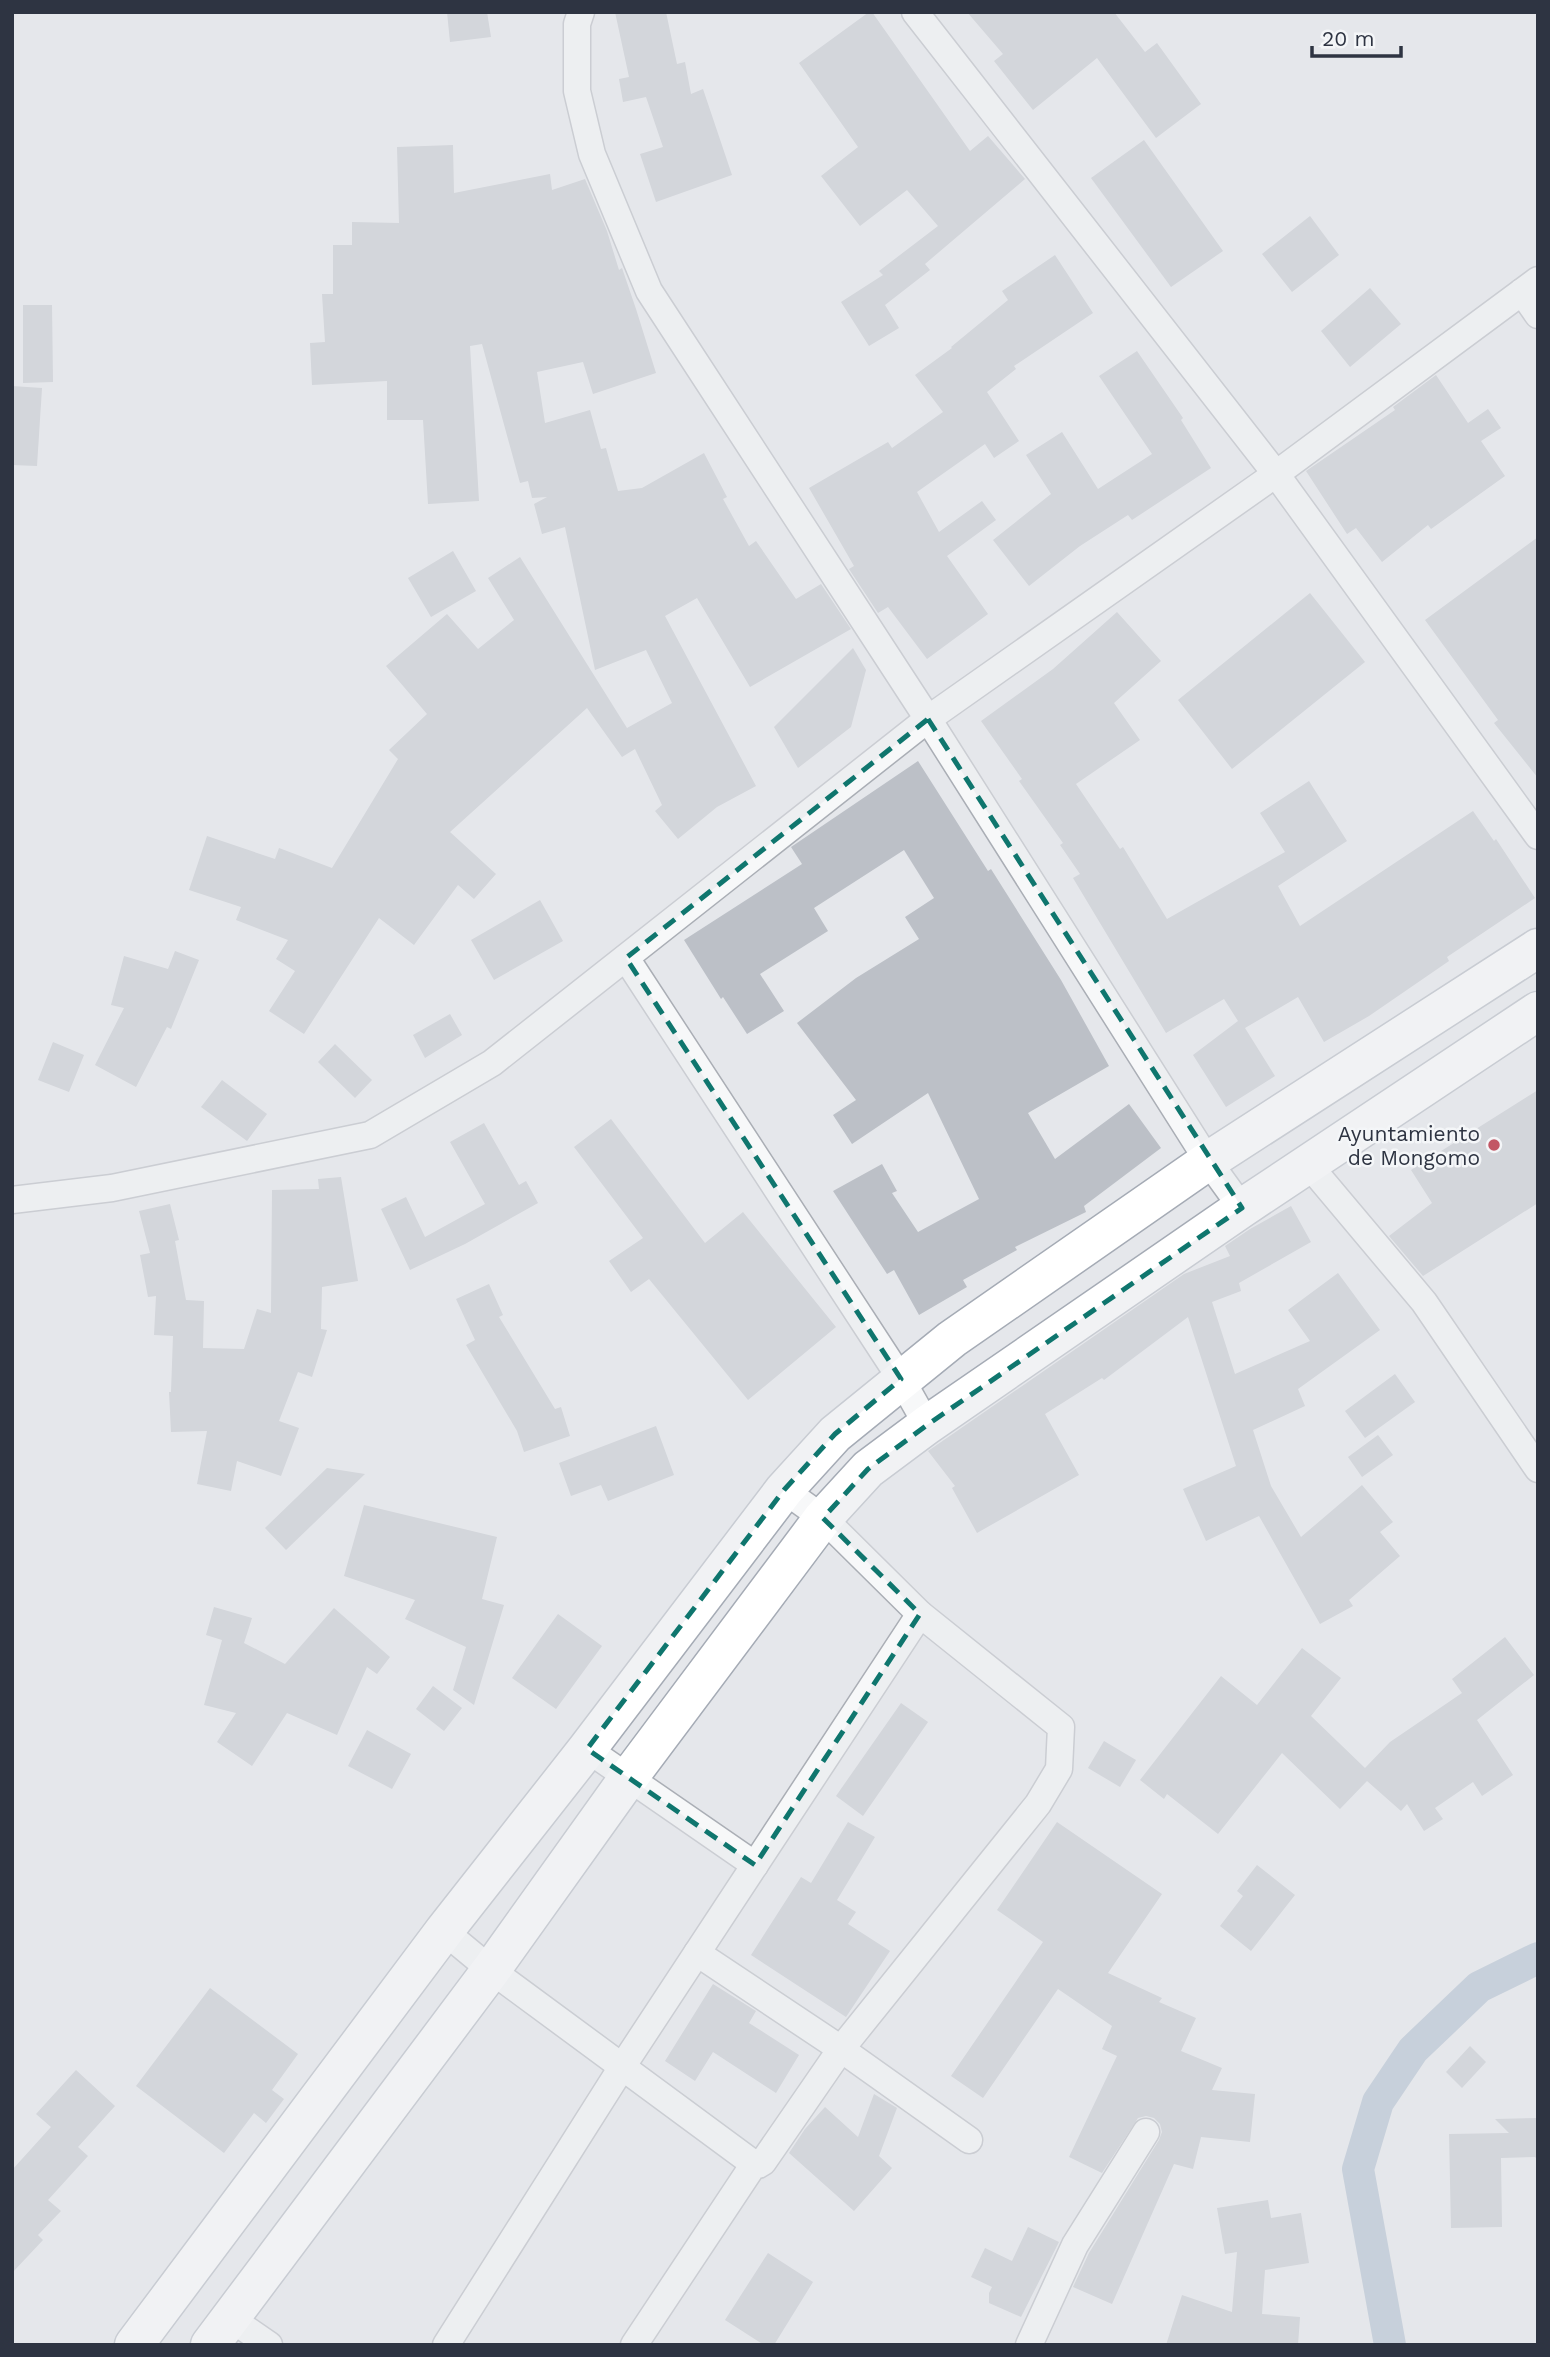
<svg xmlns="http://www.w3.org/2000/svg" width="1550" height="2357" viewBox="0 0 1550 2357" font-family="'Work Sans',sans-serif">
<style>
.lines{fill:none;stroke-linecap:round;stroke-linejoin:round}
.canal{stroke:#a3b4c7;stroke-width:32}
.building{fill:#bcc0c7}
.street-casing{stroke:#aaaeb5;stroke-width:29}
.primary-casing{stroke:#a5abb5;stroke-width:41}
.street{stroke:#f7f8f9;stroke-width:26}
.primary{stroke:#fff;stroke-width:38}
.marked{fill:none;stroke:#0f766e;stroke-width:5;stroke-dasharray:14 9;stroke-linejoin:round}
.poi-dot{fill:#c25765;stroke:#f4f6f8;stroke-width:2.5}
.labels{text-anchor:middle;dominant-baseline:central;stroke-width:5;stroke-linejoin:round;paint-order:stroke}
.poi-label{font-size:21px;fill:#2e3442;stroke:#f4f6f8;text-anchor:end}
</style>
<rect width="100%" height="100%" fill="#e5e7eb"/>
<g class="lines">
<path class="canal" d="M 1390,2345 L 1358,2169 L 1378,2102 L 1413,2050 L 1479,1987 L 1538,1958"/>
</g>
<g class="building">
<path d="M 447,12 L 487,12 L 491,37 L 450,42 Z"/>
<path d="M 615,12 L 666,12 L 677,64 L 685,62 L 691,94 L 703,89 L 732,175 L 656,202 L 640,154 L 663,147 L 646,97 L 623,102 L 619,79 L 629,77 Z"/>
<path d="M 869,12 L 872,12 L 970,151 L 988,136 L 1025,179 L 925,264 L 930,270 L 885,305 L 899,328 L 869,346 L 841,302 L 883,275 L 879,271 L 938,226 L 907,190 L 860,226 L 821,176 L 858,147 L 799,63 Z"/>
<path d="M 967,12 L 1114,12 L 1145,52 L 1157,43 L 1201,104 L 1156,138 L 1097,58 L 1033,110 L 994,61 L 1003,54 Z"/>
<path d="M 1144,140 L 1223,251 L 1171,287 L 1091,178 Z"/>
<path d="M 453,145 L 454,193 L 550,174 L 552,190 L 585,179 L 607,231 L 619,270 L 622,268 L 636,309 L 656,373 L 593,394 L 583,362 L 537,372 L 545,423 L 590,410 L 601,449 L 606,448 L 618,491 L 642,488 L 704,453 L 727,497 L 723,499 L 749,546 L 756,541 L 796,599 L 821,584 L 851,629 L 750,687 L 697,598 L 665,616 L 756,786 L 717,807 L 678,839 L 655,811 L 662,805 L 635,749 L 622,757 L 587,708 L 450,832 L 496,874 L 474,899 L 458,885 L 414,945 L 379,918 L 304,1034 L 269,1011 L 295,971 L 276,959 L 288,940 L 236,920 L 241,907 L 189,890 L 207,836 L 275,859 L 279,848 L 332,868 L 398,759 L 389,750 L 427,714 L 386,666 L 447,614 L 478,649 L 514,620 L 488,578 L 520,557 L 627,728 L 672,703 L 646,650 L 595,670 L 565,527 L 542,534 L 534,504 L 547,497 L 532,498 L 528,481 L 520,483 L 482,344 L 470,346 L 479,501 L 428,504 L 423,420 L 387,420 L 387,381 L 312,385 L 310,343 L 325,342 L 322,294 L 333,294 L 333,245 L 352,245 L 352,222 L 399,223 L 397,147 Z"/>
<path d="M 1310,216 L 1339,255 L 1292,292 L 1262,254 Z"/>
<path d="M 1055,255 L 1093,313 L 1014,366 L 1016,369 L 987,392 L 1019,441 L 994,458 L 985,444 L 917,492 L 939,532 L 982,501 L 996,520 L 947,556 L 988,614 L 927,659 L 888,607 L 878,613 L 849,569 L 854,566 L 809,488 L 888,442 L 892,448 L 943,412 L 915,375 L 952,348 L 951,347 L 1008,300 L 1002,291 Z"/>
<path d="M 1370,288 L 1401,324 L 1350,367 L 1321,331 Z"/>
<path d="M 23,305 L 52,305 L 53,382 L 23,383 Z"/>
<path d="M 1137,351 L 1183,418 L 1181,420 L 1211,468 L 1132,520 L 1128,515 L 1080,546 L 1029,586 L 993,540 L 1051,494 L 1026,455 L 1062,432 L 1098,489 L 1152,454 L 1099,376 Z"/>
<path d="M 1436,375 L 1468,423 L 1488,409 L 1501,428 L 1481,441 L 1505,476 L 1431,529 L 1428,525 L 1382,562 L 1356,528 L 1347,534 L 1306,471 L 1395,410 L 1393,407 Z"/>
<path d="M 12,386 L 42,388 L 37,466 L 12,465 Z"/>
<path d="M 1538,537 L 1538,778 L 1494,723 L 1498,720 L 1425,620 Z"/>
<path d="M 453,551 L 476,591 L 431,617 L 408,578 Z"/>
<path d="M 1310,593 L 1365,662 L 1232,769 L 1178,700 Z"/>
<path d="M 1117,612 L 1161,661 L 1114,703 L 1140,740 L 1076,784 L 1120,849 L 1123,847 L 1167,919 L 1285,852 L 1260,813 L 1309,781 L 1347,841 L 1278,886 L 1300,926 L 1473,811 L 1494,841 L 1496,839 L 1535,898 L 1447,957 L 1449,961 L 1369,1016 L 1324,1042 L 1298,997 L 1245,1028 L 1275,1076 L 1226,1107 L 1193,1055 L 1238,1021 L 1224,999 L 1166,1033 L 1073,878 L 1080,874 L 1060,845 L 1063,843 L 1019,781 L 1022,779 L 981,721 L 1053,669 Z"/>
<path d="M 853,648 L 866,670 L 851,727 L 798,768 L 774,727 Z"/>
<path d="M 918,761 L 988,871 L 991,869 L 1061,980 L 1109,1066 L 1028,1113 L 1055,1159 L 1129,1104 L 1161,1148 L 1084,1206 L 1086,1212 L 1015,1247 L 1017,1250 L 963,1280 L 967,1287 L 919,1315 L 894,1270 L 887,1274 L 833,1191 L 882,1164 L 897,1191 L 892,1193 L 918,1232 L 979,1199 L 928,1093 L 852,1144 L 833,1115 L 856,1100 L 797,1023 L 856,978 L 919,939 L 905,917 L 934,898 L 904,850 L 814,908 L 828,931 L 760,974 L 784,1011 L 747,1034 L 723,997 L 721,999 L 684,940 L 802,864 L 791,847 Z"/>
<path d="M 540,900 L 563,941 L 494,980 L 471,940 Z"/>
<path d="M 175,951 L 199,960 L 171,1029 L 167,1027 L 136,1087 L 95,1065 L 124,1008 L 111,1005 L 124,956 L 168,969 Z"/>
<path d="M 450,1014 L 462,1035 L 425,1058 L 413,1035 Z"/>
<path d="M 53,1042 L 84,1055 L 69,1092 L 38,1080 Z"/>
<path d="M 335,1044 L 372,1080 L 355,1098 L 318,1062 Z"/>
<path d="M 222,1080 L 267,1114 L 247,1141 L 201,1107 Z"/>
<path d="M 1538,1090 L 1538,1203 L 1423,1276 L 1389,1236 L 1432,1203 L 1411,1170 Z"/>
<path d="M 611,1119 L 705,1243 L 743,1212 L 836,1327 L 748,1400 L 649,1279 L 631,1292 L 609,1261 L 643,1238 L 574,1147 Z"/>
<path d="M 484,1123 L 519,1185 L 526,1181 L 538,1203 L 465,1244 L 410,1270 L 381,1209 L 406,1197 L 425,1237 L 485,1204 L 450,1142 Z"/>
<path d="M 341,1177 L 358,1281 L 322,1287 L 321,1329 L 327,1330 L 312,1377 L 298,1372 L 279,1421 L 299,1428 L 281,1476 L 237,1461 L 231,1491 L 197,1484 L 207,1431 L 171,1432 L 169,1392 L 171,1392 L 173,1336 L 154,1335 L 156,1296 L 148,1297 L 140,1255 L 150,1253 L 139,1211 L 170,1204 L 179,1240 L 175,1241 L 186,1300 L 204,1301 L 203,1348 L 244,1349 L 257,1309 L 271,1313 L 272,1190 L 319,1189 L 318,1179 Z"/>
<path d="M 1291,1206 L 1311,1242 L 1239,1283 L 1241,1291 L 1212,1302 L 1235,1374 L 1310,1341 L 1288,1310 L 1338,1273 L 1380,1330 L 1298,1389 L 1305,1406 L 1253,1430 L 1271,1486 L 1301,1537 L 1362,1485 L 1393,1522 L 1380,1532 L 1400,1556 L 1349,1600 L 1353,1606 L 1320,1624 L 1259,1516 L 1206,1541 L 1183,1489 L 1236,1466 L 1188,1317 L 1104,1380 L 1102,1378 L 1045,1414 L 1079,1475 L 977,1533 L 952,1488 L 955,1486 L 928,1451 L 1184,1274 L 1230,1256 L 1225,1246 L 1250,1229 Z"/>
<path d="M 489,1284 L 503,1315 L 499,1317 L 555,1409 L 561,1407 L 570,1436 L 524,1452 L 517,1431 L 466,1345 L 475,1340 L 456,1299 Z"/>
<path d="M 1395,1374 L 1415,1402 L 1365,1438 L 1345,1411 Z"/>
<path d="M 656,1426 L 674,1475 L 608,1501 L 601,1485 L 571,1496 L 559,1463 Z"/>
<path d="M 1378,1435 L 1393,1455 L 1362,1477 L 1348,1457 Z"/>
<path d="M 327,1468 L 365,1474 L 286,1550 L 265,1528 Z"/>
<path d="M 364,1505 L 497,1537 L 482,1599 L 504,1605 L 474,1705 L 453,1690 L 466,1647 L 405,1619 L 415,1600 L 344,1576 Z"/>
<path d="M 214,1607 L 252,1618 L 244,1643 L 285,1664 L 334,1608 L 390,1657 L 377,1674 L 367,1667 L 337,1735 L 287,1713 L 252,1766 L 217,1742 L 236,1713 L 204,1705 L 222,1640 L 206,1635 Z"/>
<path d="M 558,1614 L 602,1646 L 556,1709 L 512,1678 Z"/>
<path d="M 1505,1637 L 1534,1675 L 1477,1720 L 1513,1775 L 1482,1796 L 1473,1782 L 1435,1808 L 1443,1819 L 1424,1831 L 1407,1804 L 1401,1811 L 1367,1781 L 1340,1809 L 1282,1753 L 1218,1834 L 1167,1794 L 1164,1799 L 1140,1780 L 1221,1676 L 1257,1705 L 1302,1648 L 1341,1678 L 1311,1716 L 1365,1768 L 1390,1742 L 1462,1693 L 1452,1679 Z"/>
<path d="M 433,1686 L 462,1708 L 444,1731 L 416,1709 Z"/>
<path d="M 901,1703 L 928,1722 L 863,1816 L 836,1796 Z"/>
<path d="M 367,1730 L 411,1754 L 392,1789 L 348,1766 Z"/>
<path d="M 1104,1741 L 1136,1760 L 1120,1787 L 1088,1768 Z"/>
<path d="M 848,1822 L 875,1837 L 837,1900 L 856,1912 L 848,1924 L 890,1951 L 846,2017 L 751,1955 L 801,1877 L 811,1883 Z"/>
<path d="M 1057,1822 L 1162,1894 L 1108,1973 L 1162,1998 L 1159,2002 L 1196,2018 L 1181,2051 L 1222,2068 L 1212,2090 L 1255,2094 L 1250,2142 L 1201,2137 L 1193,2169 L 1174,2164 L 1112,2304 L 1073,2287 L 1089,2253 L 1159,2140 L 1162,2132 L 1160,2124 L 1154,2118 L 1146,2116 L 1138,2118 L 1102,2173 L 1069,2157 L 1117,2056 L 1102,2049 L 1112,2026 L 1058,1989 L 983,2098 L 951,2076 L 1043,1942 L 997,1910 Z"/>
<path d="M 1257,1865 L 1295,1895 L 1251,1951 L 1220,1926 L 1243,1896 L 1237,1891 Z"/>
<path d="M 713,1984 L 756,2011 L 749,2023 L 799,2055 L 776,2093 L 713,2052 L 695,2081 L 665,2061 Z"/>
<path d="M 210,1988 L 298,2054 L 272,2090 L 284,2099 L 266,2123 L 254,2113 L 224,2153 L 136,2086 Z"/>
<path d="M 1470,2046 L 1486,2062 L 1462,2088 L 1446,2072 Z"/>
<path d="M 76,2070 L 115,2106 L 78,2147 L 88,2156 L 48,2200 L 61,2211 L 38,2235 L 43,2240 L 12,2273 L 12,2170 L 51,2127 L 36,2114 Z"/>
<path d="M 874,2094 L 897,2108 L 879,2156 L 892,2168 L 854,2211 L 789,2153 L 805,2129 L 825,2107 L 858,2137 Z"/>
<path d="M 1538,2118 L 1538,2160 L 1535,2157 L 1501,2158 L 1502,2227 L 1451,2228 L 1449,2134 L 1509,2133 L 1495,2119 Z"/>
<path d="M 1268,2200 L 1271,2218 L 1301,2213 L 1309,2263 L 1265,2270 L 1262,2314 L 1300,2317 L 1298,2345 L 1166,2345 L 1182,2295 L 1232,2312 L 1237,2252 L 1225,2254 L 1217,2208 Z"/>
<path d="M 1028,2227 L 1059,2242 L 1021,2317 L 989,2303 L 989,2293 L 992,2287 L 971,2277 L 985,2248 L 1012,2261 Z"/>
<path d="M 768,2253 L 813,2282 L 774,2345 L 764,2345 L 725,2320 Z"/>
</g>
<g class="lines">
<g class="street-casing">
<g id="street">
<path d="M 581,12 L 577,24 L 577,91 L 592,154 L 649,291 L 928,719 L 1208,1161 L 1242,1208"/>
<path d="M 915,12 L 1276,474 L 1538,836"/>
<path d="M 1522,292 L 1538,315"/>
<path d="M 626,958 L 901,1379 L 927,1425"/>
<path d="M 1308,1164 L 1424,1302 L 1538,1469"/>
<path d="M 12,1200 L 112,1188 L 370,1135 L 492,1063 L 928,719 L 1276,474 L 1538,280"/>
<path d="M 587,1749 L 755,1865"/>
<path d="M 444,1931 L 491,1970 L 754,2164"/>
<path d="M 697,1953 L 841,2049 L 969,2140"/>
<path d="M 230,2318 L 269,2345"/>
<path d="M 446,2345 L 622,2067 L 920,1614"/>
<path d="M 634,2345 L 754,2164 L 758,2165 L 763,2162 L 841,2049 L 1038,1804 L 1059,1769 L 1061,1727 L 920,1614 L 823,1518 L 784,1490"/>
<path d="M 1029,2345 L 1075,2245 L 1146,2132"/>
</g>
</g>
<g class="primary-casing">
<g id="primary">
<path d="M 134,2345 L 444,1931 L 587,1749 L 784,1490 L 835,1434 L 952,1339 L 1208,1161 L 1538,948"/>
<path d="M 210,2345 L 491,1970 L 629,1777 L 823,1518 L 868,1469 L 927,1425 L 1242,1208 L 1538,1011"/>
</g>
</g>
<use href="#street" class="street"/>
<use href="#primary" class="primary"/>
</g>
<path d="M0 0H1550V2357H0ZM 928,719 L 1242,1208 L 927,1425 L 868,1469 L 823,1518 L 920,1614 L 755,1865 L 587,1749 L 784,1490 L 835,1434 L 901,1379 L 626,958 Z" fill="#e5e7eb" fill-opacity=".55" fill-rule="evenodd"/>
<path class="marked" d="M 928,719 L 1242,1208 L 927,1425 L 868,1469 L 823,1518 L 920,1614 L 755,1865 L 587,1749 L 784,1490 L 835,1434 L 901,1379 L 626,958 Z"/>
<circle class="poi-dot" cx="1494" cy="1145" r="7"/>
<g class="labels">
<g class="poi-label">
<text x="1480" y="1133">Ayuntamiento<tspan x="1480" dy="24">de Mongomo</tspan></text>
</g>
</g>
<rect width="1550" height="2357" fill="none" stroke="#2e3442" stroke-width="28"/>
<path d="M1312 46v10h89v-10" fill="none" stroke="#2e3442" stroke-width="3.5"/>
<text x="1322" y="46" font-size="21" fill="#2e3442" stroke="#f4f6f8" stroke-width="5" paint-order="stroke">20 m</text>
</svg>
